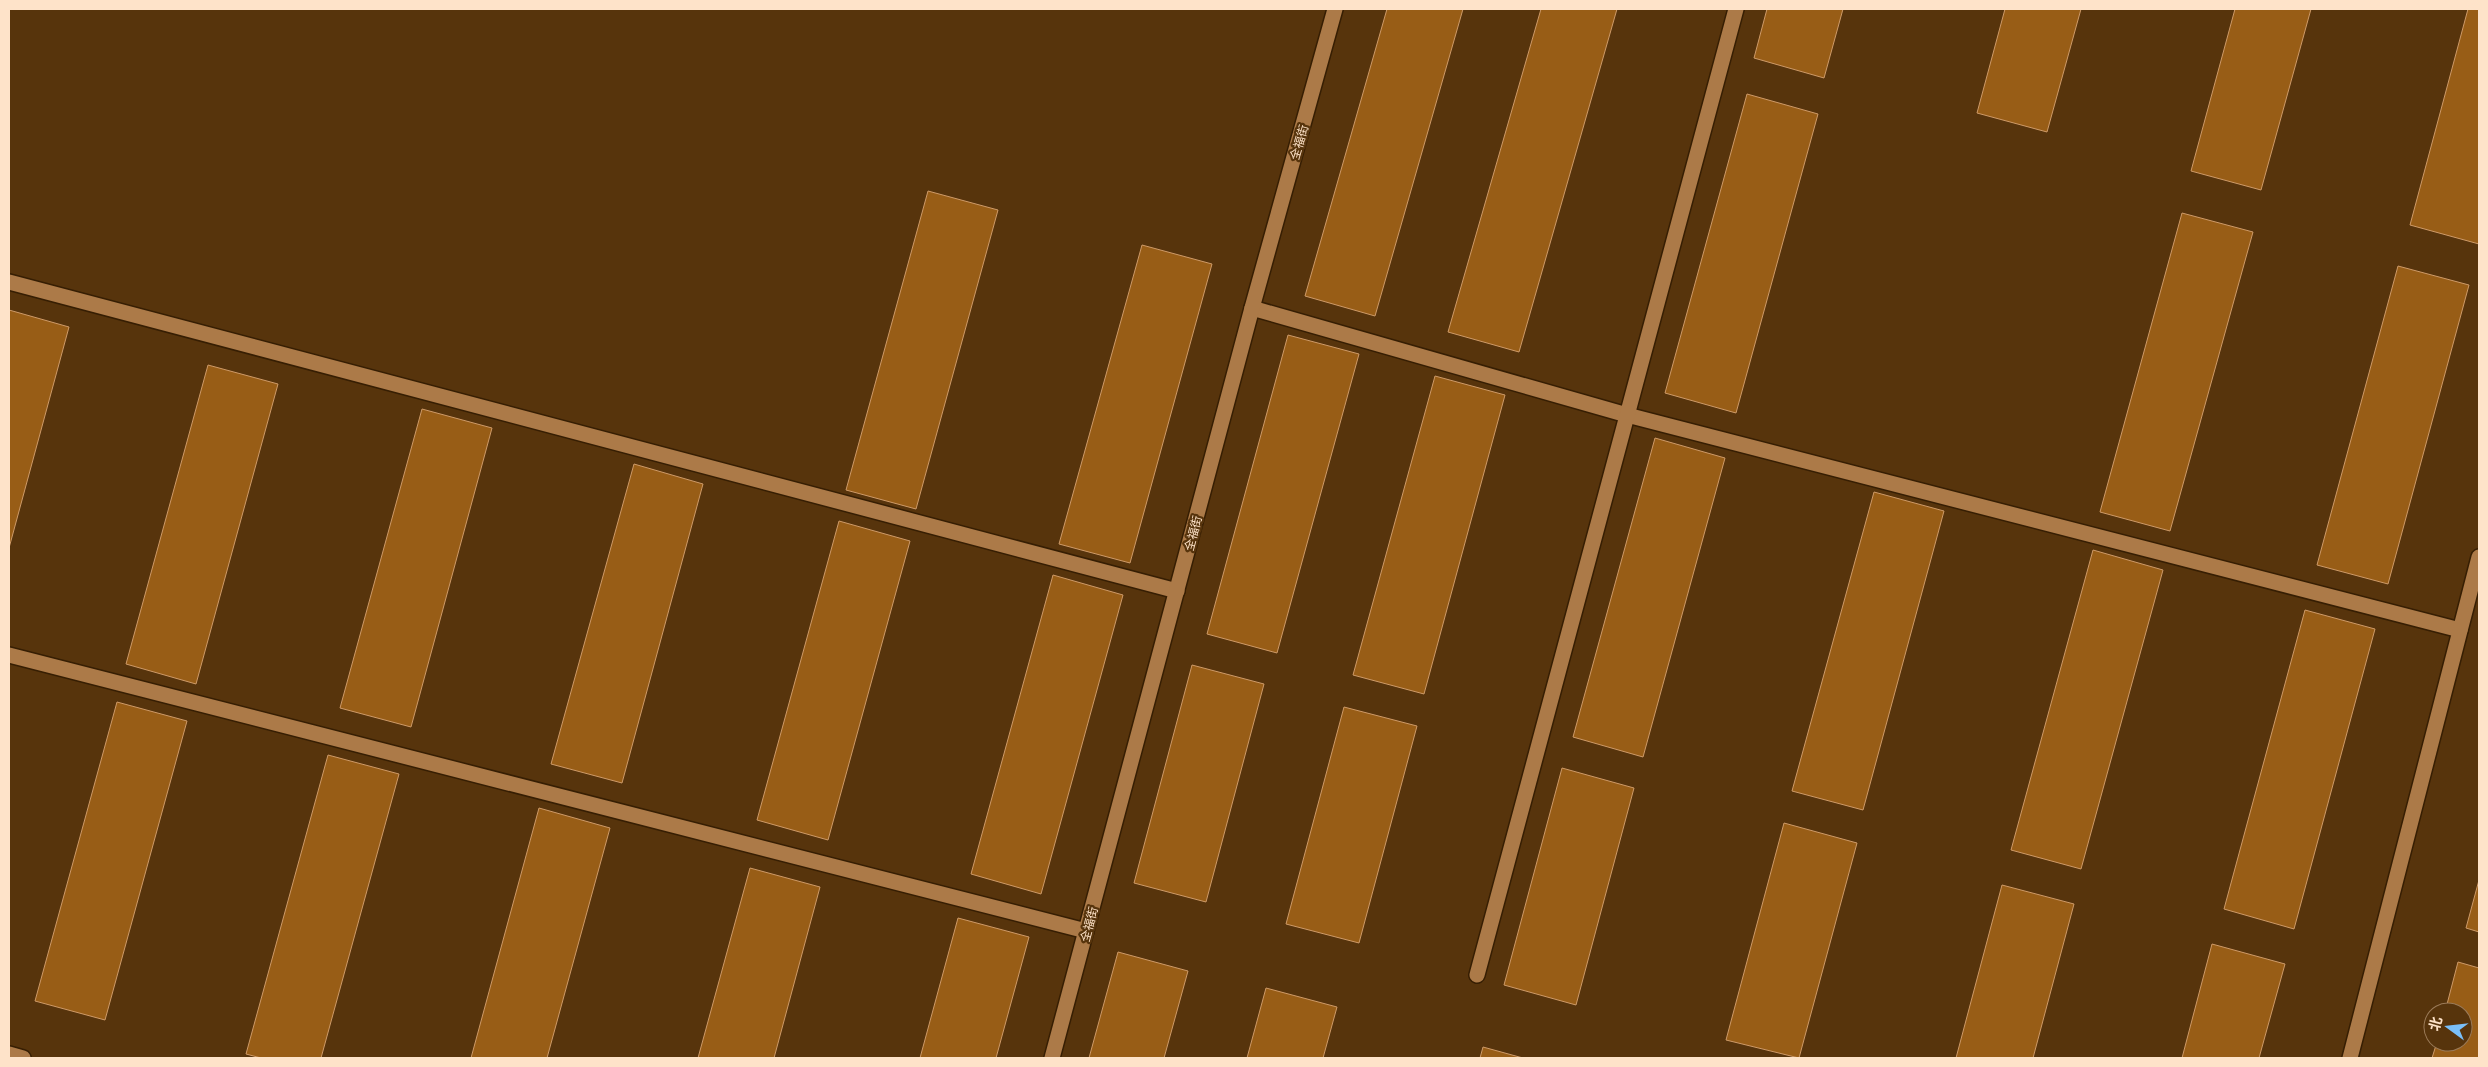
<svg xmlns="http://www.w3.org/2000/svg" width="2488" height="1067" viewBox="0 0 2488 1067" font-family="Georgia,'Noto Sans SC',serif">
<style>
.building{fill:#985d16;stroke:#ce9a68}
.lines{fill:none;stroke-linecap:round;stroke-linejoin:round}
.minor-casing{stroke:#361e03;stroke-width:18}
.minor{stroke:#ac7a48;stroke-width:15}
.labels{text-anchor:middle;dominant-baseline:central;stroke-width:4.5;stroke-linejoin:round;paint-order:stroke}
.street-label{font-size:12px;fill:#fee3c9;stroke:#57340c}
</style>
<rect width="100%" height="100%" fill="#57340c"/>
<g class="building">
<path d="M 1387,9 L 1463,9 L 1375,316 L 1305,296 Z"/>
<path d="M 1541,9 L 1617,9 L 1519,352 L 1448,332 Z"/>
<path d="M 1767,9 L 1843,9 L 1824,78 L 1754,58 Z"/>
<path d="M 2005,9 L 2081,9 L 2047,132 L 1977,113 Z"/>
<path d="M 2235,9 L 2311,9 L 2261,190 L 2191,171 Z"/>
<path d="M 2468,9 L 2479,9 L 2479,244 L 2410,225 Z"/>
<path d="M 1747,94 L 1818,114 L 1736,413 L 1665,393 Z"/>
<path d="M 928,191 L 998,210 L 916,509 L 846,490 Z"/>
<path d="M 2182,213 L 2253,232 L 2170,531 L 2100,512 Z"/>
<path d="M 1142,245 L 1212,264 L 1130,563 L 1059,544 Z"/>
<path d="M 2398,266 L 2469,285 L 2388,584 L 2317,565 Z"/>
<path d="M 9,310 L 69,327 L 9,548 Z"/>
<path d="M 1288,335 L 1359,354 L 1277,653 L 1207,634 Z"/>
<path d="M 208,365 L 278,384 L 196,684 L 126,664 Z"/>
<path d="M 1435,376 L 1505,395 L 1424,694 L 1353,675 Z"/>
<path d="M 422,409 L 492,428 L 411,727 L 340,708 Z"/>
<path d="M 1655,438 L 1725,458 L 1643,757 L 1573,737 Z"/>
<path d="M 634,464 L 703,484 L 622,783 L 551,764 Z"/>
<path d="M 1874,492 L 1944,511 L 1863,810 L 1792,791 Z"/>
<path d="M 839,521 L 910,541 L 828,840 L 757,820 Z"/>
<path d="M 2093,550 L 2163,570 L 2081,869 L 2011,850 Z"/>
<path d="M 1053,575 L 1123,595 L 1041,894 L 971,874 Z"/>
<path d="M 2305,610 L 2375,629 L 2294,929 L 2224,909 Z"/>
<path d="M 1192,665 L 1264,684 L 1206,902 L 1134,883 Z"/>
<path d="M 117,702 L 187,721 L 105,1020 L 35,1001 Z"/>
<path d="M 1344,707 L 1417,726 L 1359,943 L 1286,924 Z"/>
<path d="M 328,755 L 399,774 L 321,1058 L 261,1058 L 246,1054 Z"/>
<path d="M 1562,768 L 1634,788 L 1576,1005 L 1504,985 Z"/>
<path d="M 539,808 L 610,828 L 547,1058 L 471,1058 Z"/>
<path d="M 1784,823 L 1857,843 L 1799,1058 L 1726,1040 Z"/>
<path d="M 750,868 L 820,887 L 774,1058 L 698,1058 Z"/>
<path d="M 2479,880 L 2479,932 L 2466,928 Z"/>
<path d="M 2002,885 L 2074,904 L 2033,1058 L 1956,1058 Z"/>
<path d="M 958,918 L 1029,937 L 996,1058 L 920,1058 Z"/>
<path d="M 2212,944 L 2285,964 L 2259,1058 L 2182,1058 Z"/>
<path d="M 1118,952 L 1188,971 L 1164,1058 L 1089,1058 Z"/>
<path d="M 2458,962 L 2479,968 L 2479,1058 L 2432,1058 L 2437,1042 L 2463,1042 L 2463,1012 L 2445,1012 Z"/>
<path d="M 1266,988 L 1337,1007 L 1323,1058 L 1247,1058 Z"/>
<path d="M 1483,1047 L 1523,1058 L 1480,1058 Z"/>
</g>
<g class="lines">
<g class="minor-casing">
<g id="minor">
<path d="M 9,282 L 1177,591"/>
<path d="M 1252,308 L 1627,415 L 2460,630"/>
<path d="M 9,655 L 1086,931"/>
<path d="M 1477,975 L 1736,9"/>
<path d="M 9,1054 L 23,1058"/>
<path d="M 1052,1058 L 1252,308 L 1335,9"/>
<path d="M 2350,1058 L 2479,557"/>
</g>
</g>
<use href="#minor" class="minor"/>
</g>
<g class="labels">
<g class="street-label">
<text transform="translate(1298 142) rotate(-74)">全福街</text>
<text transform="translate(1192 533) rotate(-75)">全福街</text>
<text transform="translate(1088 924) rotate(-75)">全福街</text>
</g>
</g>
<rect width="2488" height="1067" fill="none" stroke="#fee3c9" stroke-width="20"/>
<g transform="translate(2448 1027) rotate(285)"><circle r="24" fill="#57340c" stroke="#9a7a58"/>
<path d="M0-4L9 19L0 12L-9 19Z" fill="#7abff8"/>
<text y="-8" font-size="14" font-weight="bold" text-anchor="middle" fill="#fee3c9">北</text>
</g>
</svg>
